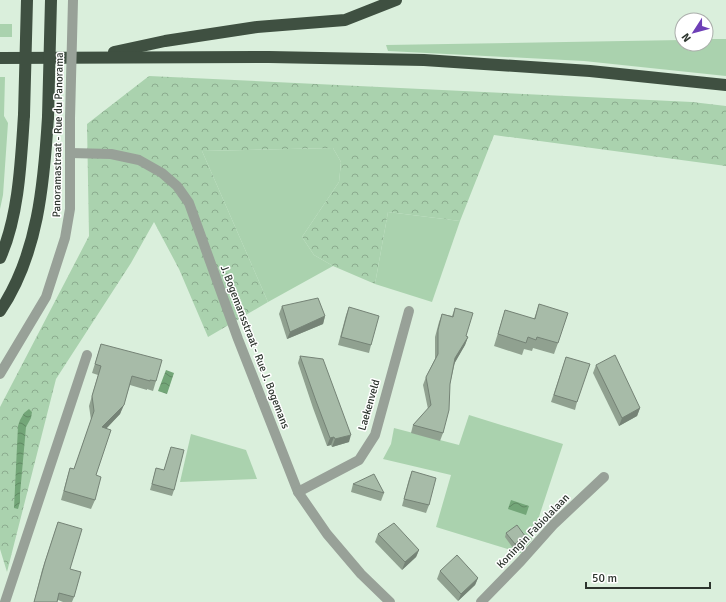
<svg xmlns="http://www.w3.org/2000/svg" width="726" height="602" viewBox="0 0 726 602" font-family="Signika,sans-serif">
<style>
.green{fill:#aad2ae}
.forest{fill:url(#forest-crowns)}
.water{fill:url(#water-waves)}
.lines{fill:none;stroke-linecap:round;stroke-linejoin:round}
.street{stroke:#98a198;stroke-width:10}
.highway{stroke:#3f5041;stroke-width:12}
.street-bridge{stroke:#98a198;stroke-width:10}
.highway-bridge{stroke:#3f5041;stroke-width:12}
.wall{fill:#90a190}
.shaded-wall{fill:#758376}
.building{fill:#a7bba8;stroke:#758376}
.labels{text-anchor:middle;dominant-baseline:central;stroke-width:3;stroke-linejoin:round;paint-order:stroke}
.street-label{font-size:11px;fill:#2d352e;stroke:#fff}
</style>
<defs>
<pattern id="forest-crowns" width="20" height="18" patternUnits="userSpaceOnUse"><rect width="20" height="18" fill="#aad2ae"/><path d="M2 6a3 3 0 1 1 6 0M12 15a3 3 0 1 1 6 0" fill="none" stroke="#8bab8e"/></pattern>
<pattern id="water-waves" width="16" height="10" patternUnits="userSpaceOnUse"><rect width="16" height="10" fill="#73a678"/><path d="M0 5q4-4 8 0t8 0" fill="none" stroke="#5f8863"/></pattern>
</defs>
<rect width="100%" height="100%" fill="#daefdc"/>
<g class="green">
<rect x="0" y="24" width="12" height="13"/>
<path d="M 706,39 L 726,39 L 726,76 L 584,61 L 388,51 L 386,45 L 682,40 L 682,44 L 706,44 Z"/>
<path d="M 0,77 L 5,77 L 4,116 L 8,123 L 3,195 L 0,209 Z"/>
<path d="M 333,148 L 341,162 L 339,182 L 302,237 L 314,255 L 333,266 L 268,302 L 202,151 Z"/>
<path d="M 388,212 L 460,221 L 432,302 L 375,284 Z"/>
<path d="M 469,415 L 563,444 L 531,541 L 521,553 L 436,527 L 451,475 L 383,459 L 391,444 L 394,428 L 459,445 Z"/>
<path d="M 191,434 L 246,450 L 257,479 L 180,482 Z"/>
</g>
<path class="forest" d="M 149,76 L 692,102 L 726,106 L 726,166 L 494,135 L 460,221 L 388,212 L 375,284 L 333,266 L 314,255 L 302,237 L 339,182 L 341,162 L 333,148 L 202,151 L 268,302 L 208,337 L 179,269 L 154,222 L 131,263 L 56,379 L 7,572 L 0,549 L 0,407 L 89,236 L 87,124 Z"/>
<g class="water">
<path d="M 166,370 L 174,373 L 167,394 L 158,391 Z"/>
<path d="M 29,409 L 32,412 L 31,418 L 26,427 L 20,494 L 20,502 L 18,509 L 14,508 L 18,426 L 20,420 L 24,413 Z"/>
<path d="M 511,500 L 529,506 L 526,515 L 508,509 Z"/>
</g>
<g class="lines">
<g class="street">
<path d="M 70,153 L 111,154 L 139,160 L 162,173 L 177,186 L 189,203 L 238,339 L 298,492 L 327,534 L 361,574 L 390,602"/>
<path d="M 0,374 L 46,297 L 65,238 L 70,209 L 70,118"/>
<path d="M 298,492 L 359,460 L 375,435 L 409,311"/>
<path d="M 5,602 L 87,355"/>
<path d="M 481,602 L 521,561 L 554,524 L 604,477"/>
</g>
<g class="highway">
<path d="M 114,52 L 165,41 L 257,27 L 345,20 L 396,0"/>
<path d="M 0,58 L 269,57 L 424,60 L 590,71 L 726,85"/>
<path d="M 0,258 C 19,216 21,160 24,115"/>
<path d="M 0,311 C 38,255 44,183 48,117"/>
</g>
<path class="street-bridge" d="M 70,118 L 73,0"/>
<g class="highway-bridge">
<path d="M 24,115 L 27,0"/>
<path d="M 48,117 L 51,0"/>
</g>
</g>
<g class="wall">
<path d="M 539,304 L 558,343 L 554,354 L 533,348 L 532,351 L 524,349 L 522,355 L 494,346 L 505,310 L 534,319 Z"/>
<path d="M 282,306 L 325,316 L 323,324 L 287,339 L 279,314 Z"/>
<path d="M 349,307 L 371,345 L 369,353 L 338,345 L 346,315 Z"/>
<path d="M 455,308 L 466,336 L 468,337 L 465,345 L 455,362 L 450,384 L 443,433 L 440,441 L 411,433 L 413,425 L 428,409 L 423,385 L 426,377 L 435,359 L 435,337 L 439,322 L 442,314 L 452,316 Z"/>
<path d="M 101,344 L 156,381 L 153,391 L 147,389 L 147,390 L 130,385 L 120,414 L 106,429 L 96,475 L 95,500 L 91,509 L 61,500 L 67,478 L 70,468 L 74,469 L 91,420 L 89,406 L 98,375 L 92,373 Z"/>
<path d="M 300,356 L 349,442 L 332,447 L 331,445 L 327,446 L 313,408 L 298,363 Z"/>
<path d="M 566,357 L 577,402 L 575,410 L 551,402 Z"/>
<path d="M 596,365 L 640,408 L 637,416 L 619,426 L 593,373 Z"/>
<path d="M 171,447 L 174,490 L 172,496 L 150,490 L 156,468 L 164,470 Z"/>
<path d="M 412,471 L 429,505 L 426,513 L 402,506 L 409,479 Z"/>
<path d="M 353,484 L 384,493 L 381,501 L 351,492 Z"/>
<path d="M 58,522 L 70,569 L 74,597 L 72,602 L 63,602 L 58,600 L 57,602 L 34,602 L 42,570 Z"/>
<path d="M 506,533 L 525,536 L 524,540 L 513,548 L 505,537 Z"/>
<path d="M 378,534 L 419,550 L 416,557 L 402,570 L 375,542 Z"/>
<path d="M 440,571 L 478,578 L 475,585 L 458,601 L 437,579 Z"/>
</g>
<g class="shaded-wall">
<path d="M 325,316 L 323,324 L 287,339 L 290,332 Z"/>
<path d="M 468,337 L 465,345 L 453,366 L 455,358 Z"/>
<path d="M 124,405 L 120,414 L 99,436 L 102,427 Z"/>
<path d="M 640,408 L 637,416 L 619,426 L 622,418 Z"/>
<path d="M 351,435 L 349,442 L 332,447 L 335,439 Z"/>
<path d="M 334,437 L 331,445 L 327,446 L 330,438 Z"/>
<path d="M 525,536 L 524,540 L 513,548 L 515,544 Z"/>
<path d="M 419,550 L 416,557 L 402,570 L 405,562 Z"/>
<path d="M 478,578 L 475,585 L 458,601 L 461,594 Z"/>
</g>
<g class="building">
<path d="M 318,298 L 325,316 L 290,332 L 282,306 Z"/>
<path d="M 539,304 L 568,313 L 558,343 L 537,337 L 536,340 L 528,337 L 526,343 L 498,334 L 505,310 L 535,319 Z"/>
<path d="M 349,307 L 379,316 L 371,345 L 341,337 Z"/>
<path d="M 455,308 L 473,313 L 466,336 L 468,337 L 455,358 L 450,384 L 449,410 L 443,433 L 413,425 L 431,405 L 426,377 L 438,354 L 438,330 L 442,314 L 453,317 Z"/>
<path d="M 101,344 L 162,360 L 156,381 L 150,380 L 150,381 L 132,376 L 124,405 L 102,427 L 111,430 L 96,475 L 101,477 L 95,500 L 64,491 L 70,468 L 74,469 L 94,411 L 92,396 L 101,366 L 95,364 Z"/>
<path d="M 615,355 L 640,408 L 622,418 L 596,365 Z"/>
<path d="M 300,356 L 323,359 L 351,435 L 335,439 L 334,437 L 330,438 L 316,401 Z"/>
<path d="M 566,357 L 590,364 L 577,402 L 554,395 Z"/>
<path d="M 171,447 L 184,450 L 174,490 L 152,484 L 156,468 L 164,470 Z"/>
<path d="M 412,471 L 436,478 L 429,505 L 404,499 Z"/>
<path d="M 374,474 L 384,493 L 353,484 Z"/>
<path d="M 58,522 L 82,529 L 70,569 L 81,572 L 74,597 L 59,593 L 57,602 L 34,602 L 45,562 Z"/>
<path d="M 394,523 L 419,550 L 405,562 L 378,534 Z"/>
<path d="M 517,525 L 525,536 L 515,544 L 506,533 Z"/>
<path d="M 457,555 L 478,578 L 461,594 L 440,571 Z"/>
</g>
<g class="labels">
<g class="street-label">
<text transform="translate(58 135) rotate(-89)">Panoramastraat - Rue du Panorama</text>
<text transform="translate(255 347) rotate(69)">J. Bogemansstraat - Rue J. Bogemans</text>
<text transform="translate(369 405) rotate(-74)">Laekenveld</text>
<text transform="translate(533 531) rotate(-46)">Koningin Fabiolalaan</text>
</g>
</g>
<g transform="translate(694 32) rotate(234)"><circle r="19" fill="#ffffff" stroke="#abaeab"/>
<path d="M0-3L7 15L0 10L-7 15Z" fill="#6e3fb7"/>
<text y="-6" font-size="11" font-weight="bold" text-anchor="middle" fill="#2d352e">N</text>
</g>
<path d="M586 582v6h124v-6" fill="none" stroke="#2d352e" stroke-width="2"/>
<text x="592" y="582" font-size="12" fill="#2d352e" stroke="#ffffff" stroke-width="3" paint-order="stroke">50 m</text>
</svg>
